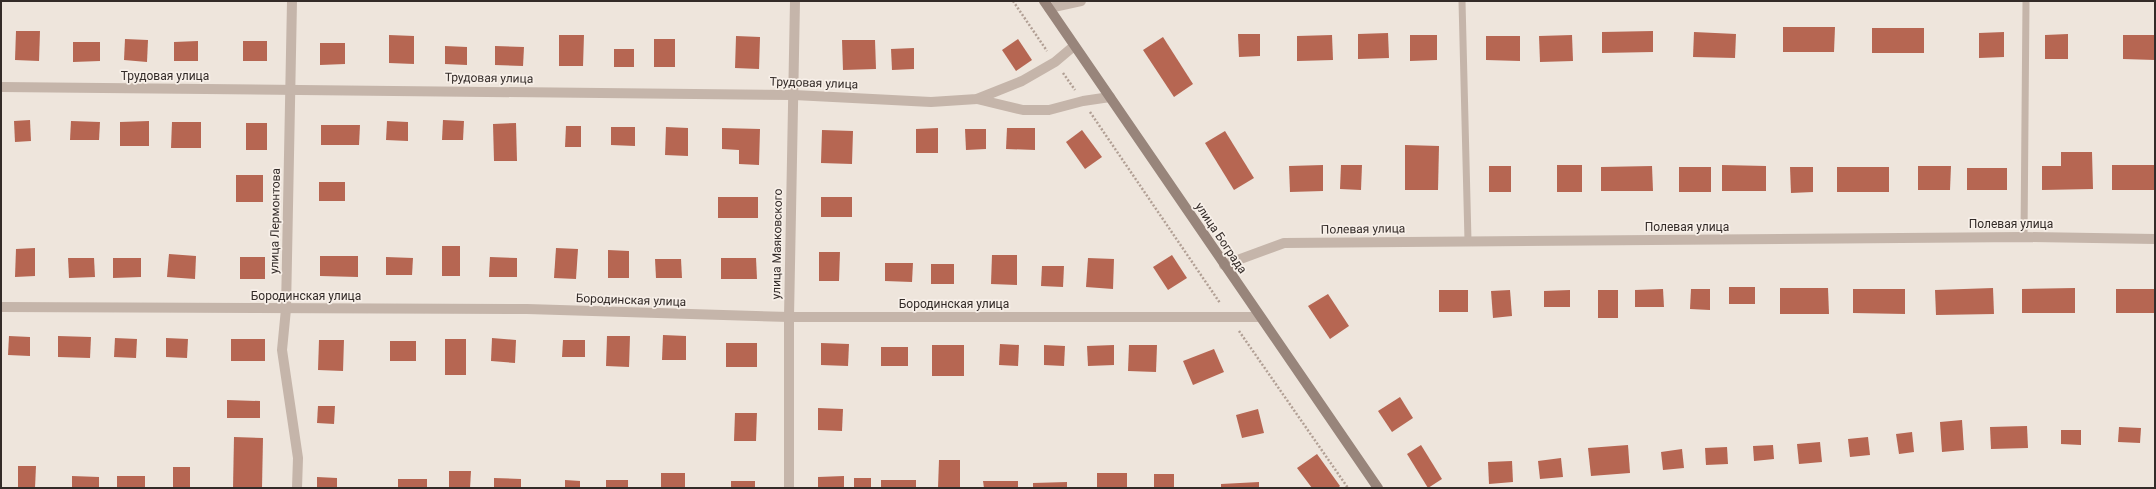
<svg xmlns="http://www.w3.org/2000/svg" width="2156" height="489" viewBox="0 0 2156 489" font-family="Roboto,sans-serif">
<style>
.building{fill:#b66652}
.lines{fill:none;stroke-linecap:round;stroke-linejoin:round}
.path{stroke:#b19f94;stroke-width:2.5;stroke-dasharray:2 2;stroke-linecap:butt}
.service{stroke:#c5b5aa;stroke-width:7}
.minor{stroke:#c5b5aa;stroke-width:10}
.tertiary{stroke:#c5b5aa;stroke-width:10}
.secondary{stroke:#98857b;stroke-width:10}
.labels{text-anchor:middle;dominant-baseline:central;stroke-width:3.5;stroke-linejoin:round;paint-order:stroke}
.street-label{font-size:12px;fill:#332b28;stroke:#f7efe8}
</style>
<rect width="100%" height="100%" fill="#eee5dc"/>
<g class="building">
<path d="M 1783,27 L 1835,27 L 1834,52 L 1783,52 Z"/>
<rect x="1872" y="28" width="52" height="25"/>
<path d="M 16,31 L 40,31 L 39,61 L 15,60 Z"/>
<path d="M 1653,31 L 1653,52 L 1602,53 L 1602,32 Z"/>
<path d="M 1694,32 L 1736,34 L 1735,58 L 1693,57 Z"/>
<path d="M 2004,32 L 2004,57 L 1979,58 L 1979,33 Z"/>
<path d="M 1388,33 L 1389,58 L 1358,59 L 1358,34 Z"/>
<path d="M 1238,34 L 1260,34 L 1260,56 L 1239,57 Z"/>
<path d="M 2068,34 L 2068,59 L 2045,59 L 2045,35 Z"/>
<path d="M 389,35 L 414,36 L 414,64 L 389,63 Z"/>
<path d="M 559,35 L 584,35 L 583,66 L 559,66 Z"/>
<path d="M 1332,35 L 1333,60 L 1297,61 L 1297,36 Z"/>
<path d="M 1410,35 L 1437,35 L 1437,60 L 1410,61 Z"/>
<path d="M 1572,35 L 1573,61 L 1540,62 L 1539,36 Z"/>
<path d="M 2123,35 L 2155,35 L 2155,60 L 2123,59 Z"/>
<path d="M 736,36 L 760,37 L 759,69 L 735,68 Z"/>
<path d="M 1486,36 L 1520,36 L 1520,61 L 1486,60 Z"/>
<path d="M 1163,37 L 1193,84 L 1174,97 L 1143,50 Z"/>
<path d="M 125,39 L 148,40 L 147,62 L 124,60 Z"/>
<rect x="654" y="39" width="21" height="28"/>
<path d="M 1018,39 L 1032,60 L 1016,71 L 1002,50 Z"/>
<path d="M 842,40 L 875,40 L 876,69 L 843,70 Z"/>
<path d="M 198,41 L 198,61 L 174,61 L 174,42 Z"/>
<rect x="243" y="41" width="24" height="20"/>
<path d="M 73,42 L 100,42 L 100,61 L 73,62 Z"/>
<path d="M 320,43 L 345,43 L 345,64 L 320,65 Z"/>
<path d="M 445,46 L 467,47 L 467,65 L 445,64 Z"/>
<path d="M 495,46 L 524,47 L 523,66 L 495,65 Z"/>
<path d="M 914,48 L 914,69 L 892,70 L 891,49 Z"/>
<rect x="614" y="49" width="20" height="18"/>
<path d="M 30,120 L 31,141 L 15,142 L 14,121 Z"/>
<path d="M 443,120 L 464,121 L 463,140 L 442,140 Z"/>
<path d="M 71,121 L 100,122 L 99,140 L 70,140 Z"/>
<path d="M 149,121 L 149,146 L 120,146 L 120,122 Z"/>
<path d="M 387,121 L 408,122 L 408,141 L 386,140 Z"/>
<path d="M 172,122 L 201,122 L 201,148 L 171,148 Z"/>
<rect x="246" y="123" width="21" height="27"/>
<path d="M 516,123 L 517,161 L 494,161 L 493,124 Z"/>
<path d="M 321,125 L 360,125 L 359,145 L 321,145 Z"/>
<path d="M 566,126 L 581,126 L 581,147 L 565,147 Z"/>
<path d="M 611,127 L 635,127 L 635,146 L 611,145 Z"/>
<path d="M 666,127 L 688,128 L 688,156 L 665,155 Z"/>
<path d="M 722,128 L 760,129 L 759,165 L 739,164 L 739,150 L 722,149 Z"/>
<path d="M 938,128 L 938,153 L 916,153 L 916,129 Z"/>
<path d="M 1007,128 L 1035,128 L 1035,150 L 1006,149 Z"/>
<path d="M 965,129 L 986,129 L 986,149 L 966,150 Z"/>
<path d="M 822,130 L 853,131 L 852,164 L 821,163 Z"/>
<path d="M 1082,130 L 1102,157 L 1085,169 L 1066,142 Z"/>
<path d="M 1225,131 L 1254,178 L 1234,190 L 1205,143 Z"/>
<path d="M 1405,145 L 1439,146 L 1438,190 L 1405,190 Z"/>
<path d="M 2061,152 L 2092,152 L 2093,189 L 2042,190 L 2042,166 L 2061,166 Z"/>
<path d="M 1323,165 L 1323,191 L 1290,192 L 1289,166 Z"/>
<path d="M 1341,165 L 1362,165 L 1361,190 L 1340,189 Z"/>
<rect x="1557" y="165" width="25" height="27"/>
<path d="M 1722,165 L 1766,166 L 1766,191 L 1722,191 Z"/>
<rect x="2112" y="165" width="43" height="25"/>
<rect x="1489" y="166" width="22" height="26"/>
<path d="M 1652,166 L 1653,191 L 1601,191 L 1601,167 Z"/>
<path d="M 1918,166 L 1951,166 L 1950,190 L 1918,190 Z"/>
<rect x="1679" y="167" width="32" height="25"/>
<path d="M 1790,167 L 1813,167 L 1813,192 L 1791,193 Z"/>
<rect x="1837" y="167" width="52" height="25"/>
<rect x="1967" y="168" width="40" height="22"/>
<rect x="236" y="175" width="27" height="27"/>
<rect x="319" y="182" width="26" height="19"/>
<rect x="718" y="197" width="40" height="21"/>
<rect x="821" y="197" width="31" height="20"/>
<rect x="442" y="246" width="18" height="30"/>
<path d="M 35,248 L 35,276 L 15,277 L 16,249 Z"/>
<path d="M 556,248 L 578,249 L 576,279 L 554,278 Z"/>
<path d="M 608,250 L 629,251 L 629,278 L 608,278 Z"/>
<path d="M 819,252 L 840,252 L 839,281 L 819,281 Z"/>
<path d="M 169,254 L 196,256 L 195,279 L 167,277 Z"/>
<path d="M 992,255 L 1017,255 L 1017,285 L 991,284 Z"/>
<path d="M 1172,255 L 1187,278 L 1168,290 L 1153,267 Z"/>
<path d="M 320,256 L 358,256 L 358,277 L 320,276 Z"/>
<rect x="240" y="257" width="25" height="22"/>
<path d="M 386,257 L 413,258 L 412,275 L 386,275 Z"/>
<path d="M 490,257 L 517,258 L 517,277 L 489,277 Z"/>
<path d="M 68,258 L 94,258 L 95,277 L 69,278 Z"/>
<path d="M 113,258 L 141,258 L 141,277 L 113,278 Z"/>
<path d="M 721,258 L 756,258 L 757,279 L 721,279 Z"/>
<path d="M 1088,258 L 1114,259 L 1113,289 L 1086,287 Z"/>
<path d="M 655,259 L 681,259 L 682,278 L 656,278 Z"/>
<path d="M 885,263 L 913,263 L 912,282 L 885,281 Z"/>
<rect x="931" y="264" width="23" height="20"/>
<path d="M 1042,266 L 1064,266 L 1063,287 L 1041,286 Z"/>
<rect x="1729" y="287" width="26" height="17"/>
<path d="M 1780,288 L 1828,288 L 1829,314 L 1780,314 Z"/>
<path d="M 1993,288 L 1994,314 L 1936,315 L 1935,290 Z"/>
<path d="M 2075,288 L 2075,313 L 2022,313 L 2022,289 Z"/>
<path d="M 1663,289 L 1664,307 L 1635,307 L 1635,290 Z"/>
<path d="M 1691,289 L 1710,289 L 1710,310 L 1690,309 Z"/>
<path d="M 1853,289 L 1905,289 L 1905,314 L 1853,313 Z"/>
<rect x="2116" y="289" width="39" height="24"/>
<rect x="1439" y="290" width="29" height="22"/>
<path d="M 1510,290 L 1512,316 L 1493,318 L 1491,291 Z"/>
<path d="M 1570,290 L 1570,307 L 1544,307 L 1544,291 Z"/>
<rect x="1598" y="290" width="20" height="28"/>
<path d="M 1328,294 L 1349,326 L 1330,339 L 1308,306 Z"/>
<path d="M 663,335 L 686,336 L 686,360 L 662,360 Z"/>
<path d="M 9,336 L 30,337 L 30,356 L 8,355 Z"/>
<path d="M 58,336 L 91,337 L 90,358 L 58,357 Z"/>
<path d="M 607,336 L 630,336 L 629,367 L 606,366 Z"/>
<path d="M 115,338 L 137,339 L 136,358 L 114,357 Z"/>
<path d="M 166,338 L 188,339 L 187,358 L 166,357 Z"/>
<path d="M 492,338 L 516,340 L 515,363 L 491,361 Z"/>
<rect x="231" y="339" width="34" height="22"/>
<rect x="445" y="339" width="21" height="36"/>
<path d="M 319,340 L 344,340 L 343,371 L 318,370 Z"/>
<path d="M 563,340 L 585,340 L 585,357 L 562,357 Z"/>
<rect x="390" y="341" width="26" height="20"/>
<rect x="726" y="343" width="31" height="24"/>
<path d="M 821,343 L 849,344 L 848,366 L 821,365 Z"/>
<path d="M 1000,344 L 1019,345 L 1018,366 L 999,365 Z"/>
<rect x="932" y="345" width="32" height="31"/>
<path d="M 1044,345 L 1065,346 L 1064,366 L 1044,365 Z"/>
<path d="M 1114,345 L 1114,365 L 1088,366 L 1087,346 Z"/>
<path d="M 1129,345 L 1157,345 L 1156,372 L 1128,371 Z"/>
<rect x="881" y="347" width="27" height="19"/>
<path d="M 1214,349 L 1224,372 L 1193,385 L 1183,361 Z"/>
<path d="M 1400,397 L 1413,418 L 1392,432 L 1378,411 Z"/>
<path d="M 227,400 L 260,401 L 260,418 L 227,418 Z"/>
<path d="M 318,406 L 335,406 L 334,424 L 317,423 Z"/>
<path d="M 818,408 L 843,409 L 842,431 L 818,430 Z"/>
<path d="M 1258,409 L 1264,433 L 1242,438 L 1236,415 Z"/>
<path d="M 735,413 L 757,413 L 756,441 L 734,441 Z"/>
<path d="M 1962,420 L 1964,450 L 1942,452 L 1940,422 Z"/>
<path d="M 2027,426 L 2028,448 L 1991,449 L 1990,427 Z"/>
<path d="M 2119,427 L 2141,428 L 2140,443 L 2118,442 Z"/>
<path d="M 2061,430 L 2081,430 L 2081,445 L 2061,444 Z"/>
<path d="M 1912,432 L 1914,452 L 1899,454 L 1896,434 Z"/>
<path d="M 234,437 L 263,438 L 262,488 L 233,488 Z"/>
<path d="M 1868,437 L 1870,455 L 1850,457 L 1848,439 Z"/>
<path d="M 1820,442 L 1822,462 L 1799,464 L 1797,444 Z"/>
<path d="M 1421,445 L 1442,479 L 1428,488 L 1407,454 Z"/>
<path d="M 1628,445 L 1630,473 L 1591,476 L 1588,448 Z"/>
<path d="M 1773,445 L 1774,459 L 1754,461 L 1753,446 Z"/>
<path d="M 1727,447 L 1728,464 L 1706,465 L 1705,448 Z"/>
<path d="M 1682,449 L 1684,468 L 1663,470 L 1661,452 Z"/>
<path d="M 1317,454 L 1340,486 L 1338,488 L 1312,488 L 1297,468 Z"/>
<path d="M 1561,458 L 1563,477 L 1540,479 L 1538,461 Z"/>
<path d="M 939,460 L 960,460 L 960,488 L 938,488 Z"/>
<path d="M 1512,461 L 1513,482 L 1489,484 L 1488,462 Z"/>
<path d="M 18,466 L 36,466 L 35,488 L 18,488 Z"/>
<rect x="173" y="467" width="17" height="21"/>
<path d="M 449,471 L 471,471 L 470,488 L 449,488 Z"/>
<rect x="661" y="473" width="24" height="15"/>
<rect x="1097" y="473" width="30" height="15"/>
<rect x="1154" y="474" width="20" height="14"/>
<path d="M 72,476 L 99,477 L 99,488 L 72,488 Z"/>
<rect x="117" y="476" width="28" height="12"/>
<path d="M 844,476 L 844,488 L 818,488 L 818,477 Z"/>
<path d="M 317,477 L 337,478 L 337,488 L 317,488 Z"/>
<path d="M 494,478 L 521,479 L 521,488 L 494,488 Z"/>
<rect x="854" y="478" width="17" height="10"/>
<rect x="398" y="479" width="29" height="9"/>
<path d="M 565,480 L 580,481 L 580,488 L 565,488 Z"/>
<rect x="606" y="480" width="22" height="8"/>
<rect x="881" y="480" width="35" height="8"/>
<rect x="731" y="481" width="24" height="7"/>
<path d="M 983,481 L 1018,481 L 1018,488 L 984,488 Z"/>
<path d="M 1067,482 L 1067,488 L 1033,488 L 1033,483 Z"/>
<path d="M 1259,482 L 1259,488 L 1221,488 L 1221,484 Z"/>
</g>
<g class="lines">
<g class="path">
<path d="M 1013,1 L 1047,51"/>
<path d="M 1063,73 L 1075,90"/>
<path d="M 1090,112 L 1220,303"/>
<path d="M 1239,331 L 1348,488"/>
</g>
<g class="service">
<path d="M 1462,1 L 1468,241"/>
<path d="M 2024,237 L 2026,1"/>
</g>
<g class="minor">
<path d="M 292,1 L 286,309 L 282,350 L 298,458 L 297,488"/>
<path d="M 1,87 L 794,95 L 931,102 L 977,99 L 1022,81 L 1055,62 L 1074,46"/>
<path d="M 977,99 L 1023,110 L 1049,110 L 1083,101 L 1110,97"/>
<path d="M 1224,265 L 1284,243 L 2024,237 L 2155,239"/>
<path d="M 1,307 L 527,309 L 789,317 L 1260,317"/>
<path d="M 789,488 L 789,317 L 795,1"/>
</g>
<path class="tertiary" d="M 1049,8 L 1081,1"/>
<path class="secondary" d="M 1044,1 L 1378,488"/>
</g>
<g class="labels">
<g class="street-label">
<text x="165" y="76">Трудовая улица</text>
<text transform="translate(489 78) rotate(1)">Трудовая улица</text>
<text transform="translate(814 83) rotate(2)">Трудовая улица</text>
<text transform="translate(275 221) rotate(-89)">улица Лермонтова</text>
<text x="2011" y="224">Полевая улица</text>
<text x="1687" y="227">Полевая улица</text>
<text transform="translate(1363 229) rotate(-1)">Полевая улица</text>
<text transform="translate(1221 238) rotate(56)">улица Бограда</text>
<text transform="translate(777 244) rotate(-89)">улица Маяковского</text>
<text x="306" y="296">Бородинская улица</text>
<text transform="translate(631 300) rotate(2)">Бородинская улица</text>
<text x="954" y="304">Бородинская улица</text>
</g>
</g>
<rect width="2156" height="489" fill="none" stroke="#332b28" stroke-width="4"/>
</svg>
